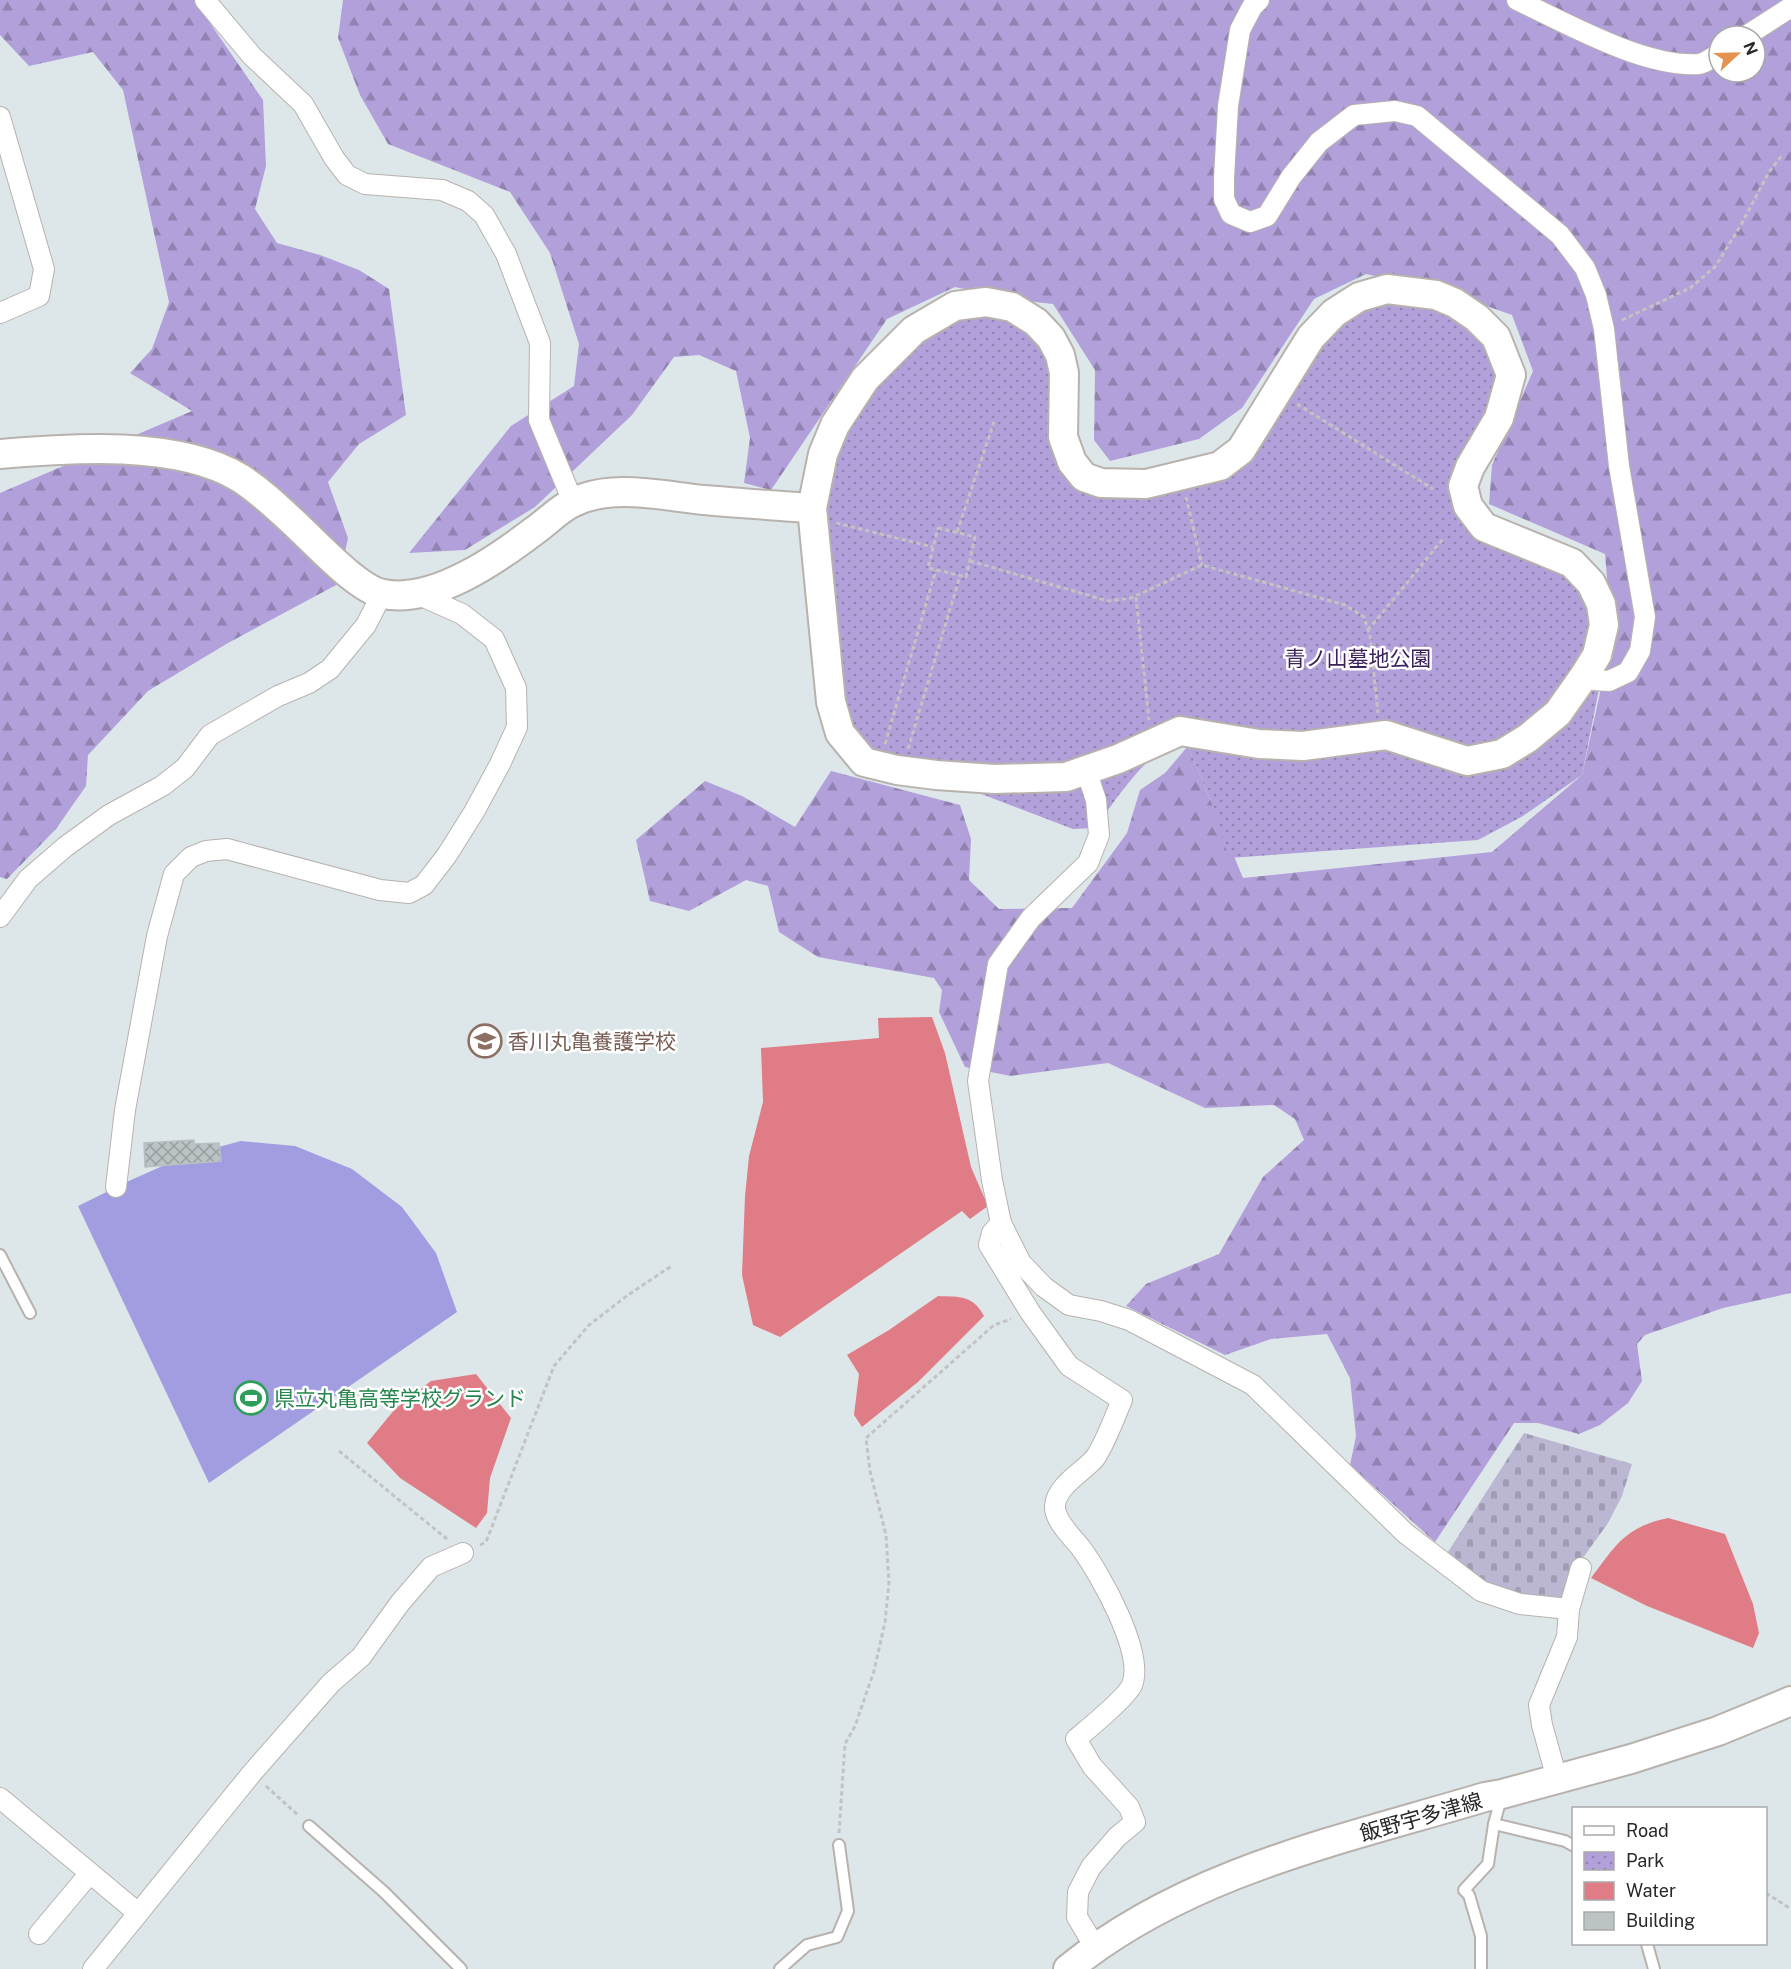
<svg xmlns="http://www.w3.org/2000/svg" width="1791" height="1969" viewBox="0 0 1791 1969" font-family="'Public Sans','Noto Sans JP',sans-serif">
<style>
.forest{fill:url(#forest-firs);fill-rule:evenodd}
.cemetery{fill:url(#cemetery-stones)}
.park{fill:url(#park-dots)}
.pitch{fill:#a19de0}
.water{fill:#e07c85}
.building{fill:url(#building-cross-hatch);stroke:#b7c1c5;stroke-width:1.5}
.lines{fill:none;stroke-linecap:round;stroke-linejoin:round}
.lane-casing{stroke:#b8b2ad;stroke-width:14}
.street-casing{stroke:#b8b2ad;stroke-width:22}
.secondary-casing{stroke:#b8b2ad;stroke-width:32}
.path{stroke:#c3c3c3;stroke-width:3;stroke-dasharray:4.5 3;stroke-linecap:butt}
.lane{stroke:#fff;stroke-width:10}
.street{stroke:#fff;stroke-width:20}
.secondary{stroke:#fff;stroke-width:28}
.labels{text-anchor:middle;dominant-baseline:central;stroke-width:5;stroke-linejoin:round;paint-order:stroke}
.park-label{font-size:21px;fill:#3c225d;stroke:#fff}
.education-label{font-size:21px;fill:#785e54;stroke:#fff;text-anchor:start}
.leisure-label{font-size:21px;fill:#27864d;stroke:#fff;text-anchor:start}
.street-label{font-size:21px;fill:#292929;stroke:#fff}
</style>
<defs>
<pattern id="forest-firs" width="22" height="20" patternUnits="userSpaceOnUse" patternTransform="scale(1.5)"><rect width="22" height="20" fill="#b2a0da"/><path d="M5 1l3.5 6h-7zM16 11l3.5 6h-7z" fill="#9182b1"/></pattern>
<pattern id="cemetery-stones" width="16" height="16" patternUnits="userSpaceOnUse" patternTransform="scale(1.5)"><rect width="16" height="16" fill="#bbb6d2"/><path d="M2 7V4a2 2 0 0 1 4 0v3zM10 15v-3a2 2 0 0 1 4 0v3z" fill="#a19cb4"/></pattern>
<pattern id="park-dots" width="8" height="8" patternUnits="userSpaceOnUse" patternTransform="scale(1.5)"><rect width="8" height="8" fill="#b2a0da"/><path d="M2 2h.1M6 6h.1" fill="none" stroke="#9182b1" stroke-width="1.8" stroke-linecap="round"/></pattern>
<pattern id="building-cross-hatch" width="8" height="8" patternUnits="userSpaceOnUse" patternTransform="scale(1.5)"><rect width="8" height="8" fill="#bcc3c5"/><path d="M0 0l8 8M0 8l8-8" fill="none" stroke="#999ea0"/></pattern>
</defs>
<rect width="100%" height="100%" fill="#dde7ea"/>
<g class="forest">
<path d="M 0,0 L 194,0 L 263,100 L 266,166 L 255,209 L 277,243 L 320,255 L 359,270 L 389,289 L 406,415 L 359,444 L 328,482 L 348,538 L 338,584 L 228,643 L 148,691 L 88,755 L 86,786 L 56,829 L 7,879 L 0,877 L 0,493 L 192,411 L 130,373 L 152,349 L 169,302 L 123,90 L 93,52 L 29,66 L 0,35 Z"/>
<path d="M 343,0 L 1791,0 L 1791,1293 L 1723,1308 L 1645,1335 L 1637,1344 L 1642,1381 L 1628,1403 L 1600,1425 L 1579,1434 L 1538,1423 L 1514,1423 L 1435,1542 L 1350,1465 L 1356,1436 L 1350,1378 L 1327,1334 L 1271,1339 L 1225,1355 L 1126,1306 L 1146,1284 L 1219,1254 L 1263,1177 L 1304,1140 L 1295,1119 L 1274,1105 L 1205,1108 L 1108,1063 L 1011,1076 L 965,1067 L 939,1012 L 942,990 L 934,978 L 818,957 L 779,932 L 768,886 L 746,880 L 689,911 L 650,901 L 636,840 L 705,781 L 742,796 L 795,827 L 831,771 L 960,805 L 971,839 L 969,880 L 999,909 L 1072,908 L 1127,833 L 1140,790 L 1165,773 L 1188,746 L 1243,878 L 1492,852 L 1582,775 L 1612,638 L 1605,554 L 1489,504 L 1492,465 L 1533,371 L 1512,315 L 1444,291 L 1366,274 L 1314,299 L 1242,408 L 1199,439 L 1110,461 L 1094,440 L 1095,370 L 1053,304 L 1017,300 L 955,287 L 887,319 L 771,490 L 744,483 L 750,438 L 736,371 L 699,355 L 674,357 L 632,415 L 535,507 L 465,550 L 409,553 L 511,426 L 574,386 L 579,344 L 550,253 L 510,192 L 388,144 L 360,95 L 338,38 ZM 1719,36 L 1755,36 L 1755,72 L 1719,72 Z"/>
</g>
<path class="cemetery" d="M 1524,1433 L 1632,1464 L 1622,1496 L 1608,1523 L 1580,1562 L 1563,1599 L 1518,1595 L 1486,1586 L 1446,1555 Z"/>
<path class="park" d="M 1402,282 L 1510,340 L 1475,474 L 1480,511 L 1582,564 L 1603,669 L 1582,775 L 1523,816 L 1478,840 L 1229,858 L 1213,806 L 1188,746 C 1183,745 1179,743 1175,744 C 1147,751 1112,805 1095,828 L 1073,829 L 963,787 L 850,759 L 802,545 L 800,488 L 812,447 L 914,319 L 1038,313 L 1089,469 L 1137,475 L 1223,454 L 1305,326 Z"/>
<path class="pitch" d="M 241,1141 L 295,1146 L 352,1169 L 402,1207 L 436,1253 L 457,1312 L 209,1483 L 78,1206 L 131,1180 L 185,1156 Z"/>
<g class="water">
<path d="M 932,1017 L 945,1053 L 971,1167 L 988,1206 L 970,1219 L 962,1211 L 780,1337 L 753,1325 L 742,1275 L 745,1196 L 749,1156 L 763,1102 L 761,1048 L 879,1038 L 878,1018 Z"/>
<path d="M 938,1296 C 960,1297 973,1295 984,1316 L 918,1382 L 862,1427 L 854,1415 L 859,1374 L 847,1355 L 889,1330 Z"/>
<path d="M 476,1374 L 511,1418 L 490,1478 L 487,1513 L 476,1528 L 400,1478 L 367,1443 L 395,1409 L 431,1381 Z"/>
<path d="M 1668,1518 L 1725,1534 L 1753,1604 L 1759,1633 L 1753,1648 L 1647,1606 L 1591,1578 C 1616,1545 1625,1527 1668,1518 Z"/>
</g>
<path class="building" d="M 194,1140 L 194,1144 L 219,1143 L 221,1161 L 145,1167 L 144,1143 Z"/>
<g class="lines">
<g class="lane-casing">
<g id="lane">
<path d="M 0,1255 L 30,1313"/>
<path d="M 1494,1824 L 1565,1841 L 1574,1846"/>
<path d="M 309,1826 L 384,1892 L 461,1969"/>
<path d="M 1647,1944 L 1654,1969"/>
<path d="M 780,1969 L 807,1945 L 837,1937 L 848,1911 L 839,1845"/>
<path d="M 1481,1969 L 1481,1936 L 1469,1895 L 1464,1890 L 1488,1864 L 1494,1824 L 1501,1798"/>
</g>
</g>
<g class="street-casing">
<g id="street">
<path d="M 205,0 L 252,56 L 303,104 L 334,158 L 347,175 L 365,184 L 442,190 L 468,201 L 484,215 L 506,254 L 540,343 L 539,420 L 573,502"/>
<path d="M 1259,0 L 1252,7 L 1240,30 L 1228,106 L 1224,178 L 1224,199 L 1231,214 L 1250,222 L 1267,216 L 1291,177 L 1319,142 L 1354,115 L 1395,111 L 1417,116 L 1560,235 L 1585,268 L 1596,295 L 1604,329 L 1619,466 L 1645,617 L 1640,651 L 1628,672 L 1609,681 L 1593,680 L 1584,676"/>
<path d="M 1517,0 C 1566,23 1645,68 1699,64 C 1706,63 1713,57 1719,53"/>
<path d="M 1746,36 L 1791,7"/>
<path d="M 0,117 L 44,269 L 39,296 L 0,313"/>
<path d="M 1086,770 L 1096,800 L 1099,835 L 1088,863 L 1031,918 L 998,964 L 978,1081 L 992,1180 L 1001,1223 L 1021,1263 L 1044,1287 L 1069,1305 L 1101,1311 L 1129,1320 L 1253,1385 L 1405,1533 L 1481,1591 L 1520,1604 L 1569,1609"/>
<path d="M 0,917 L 28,879 L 65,847 L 109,815 L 162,786 L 185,768 L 210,735 L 278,696 L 309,683 L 330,669 L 366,625 L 382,594"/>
<path d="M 116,1187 L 125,1110 L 157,936 L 174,874 L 191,857 L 206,851 L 227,849 L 380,890 L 409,893 L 424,885 L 447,855 L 474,812 L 500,764 L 517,727 L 516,688 L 494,639 L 462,614 L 417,594"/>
<path d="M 1001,1223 L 992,1233 L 989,1245 L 1030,1312 L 1069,1366 L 1122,1400 C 1115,1416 1105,1444 1095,1458 C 1083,1472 1056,1486 1055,1506 C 1054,1520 1072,1537 1081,1548 C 1100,1574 1145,1653 1132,1685 C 1126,1698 1088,1729 1076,1739 L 1092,1766 L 1129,1807 L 1135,1822 L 1117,1837 L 1091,1867 L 1078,1892 L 1077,1917 L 1095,1947"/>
<path d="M 1557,1779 L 1542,1725 L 1539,1705 L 1567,1637 L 1569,1609 L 1581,1568"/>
<path d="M 0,1798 L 138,1913"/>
<path d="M 39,1934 L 90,1873"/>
<path d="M 93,1969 L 252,1773 L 331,1683 L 361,1657 L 400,1603 L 431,1567 L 463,1553"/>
</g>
</g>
<g class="secondary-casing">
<g id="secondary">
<path d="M 1387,289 L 1436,295 L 1455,303 L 1477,318 L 1496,337 L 1511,375 L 1499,418 L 1470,467 L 1463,486 L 1468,506 L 1484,527 L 1572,563 L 1591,583 L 1601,604 L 1604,625 L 1597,655 L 1584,676 L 1558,713 L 1528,738 L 1502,754 L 1467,761 L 1386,735 L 1303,746 L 1259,744 L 1180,731 L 1118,759 L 1066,777 L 995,779 L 936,775 L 897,770 L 864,762 L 840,733 L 831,702 L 812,508 L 823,454 L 835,425 L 865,379 L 914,330 L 955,306 L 986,302 L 1012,307 L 1036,322 L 1051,338 L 1060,355 L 1064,373 L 1063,437 L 1072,462 L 1084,477 L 1101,483 L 1146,484 L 1220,466 L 1241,450 L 1311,337 L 1334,313 L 1359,297 Z"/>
<path d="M 0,454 C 70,448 178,440 240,478 C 259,490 276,506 292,521 C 313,540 357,589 383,594 C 433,604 496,560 534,531 C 547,522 560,508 574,502 C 613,483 663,496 704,500 C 740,503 776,506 812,508"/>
<path d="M 1068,1969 C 1187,1872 1341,1840 1485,1797 L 1502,1794 L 1631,1759 L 1718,1731 L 1791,1701"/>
</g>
</g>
<g class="path">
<path d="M 1622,320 L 1690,288 L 1715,267 L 1741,225 L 1769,172 L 1783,154"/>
<path d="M 1297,404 L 1433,489"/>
<path d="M 1186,497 L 1202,565"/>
<path d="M 836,523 L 933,547"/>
<path d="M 938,528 L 975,537 L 966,577 L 928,568 Z"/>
<path d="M 957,532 L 994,422"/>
<path d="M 970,561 L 1108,601 L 1131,598 L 1202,565 L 1345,605 L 1364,617 L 1370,636 L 1378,713"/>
<path d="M 1136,597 L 1149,720"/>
<path d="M 1368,630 L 1443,539"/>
<path d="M 885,744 L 936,570"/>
<path d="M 908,749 L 960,576"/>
<path d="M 339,1451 L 447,1539"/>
<path d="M 480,1545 L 486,1542 L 554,1366 L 589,1325 L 628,1295 L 673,1265"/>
<path d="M 266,1786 L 299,1816"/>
<path d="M 839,1833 L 845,1744 L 855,1726 L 874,1671 L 885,1622 L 889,1583 L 886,1535 L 870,1471 L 866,1438 L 994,1325 L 1011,1319"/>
<path d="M 1766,1893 L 1791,1909"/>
</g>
<use href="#lane" class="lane"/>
<use href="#street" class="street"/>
<use href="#secondary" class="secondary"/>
</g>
<defs>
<g id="school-ring" transform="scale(1.725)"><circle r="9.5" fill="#fff" stroke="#8d6e63" stroke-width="1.5"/><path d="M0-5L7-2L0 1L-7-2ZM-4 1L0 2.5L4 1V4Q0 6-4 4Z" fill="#8d6e63"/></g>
<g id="stadium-ring" transform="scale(1.725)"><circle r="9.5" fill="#fff" stroke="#2e9e5b" stroke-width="1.5"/><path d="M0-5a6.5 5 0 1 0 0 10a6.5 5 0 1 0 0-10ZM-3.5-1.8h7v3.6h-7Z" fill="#2e9e5b"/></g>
</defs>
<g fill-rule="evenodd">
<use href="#school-ring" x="485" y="1041"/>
<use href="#stadium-ring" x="251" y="1398"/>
</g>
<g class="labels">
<g class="park-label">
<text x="1358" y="658">青ノ山墓地公園</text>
</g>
<g class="education-label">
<text x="508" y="1041">香川丸亀養護学校</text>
</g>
<g class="leisure-label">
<text x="274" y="1398">県立丸亀高等学校グランド</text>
</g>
<g class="street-label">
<text transform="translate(1421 1817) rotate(-16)">飯野宇多津線</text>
</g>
</g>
<rect x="1572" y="1807" width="195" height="138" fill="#ffffff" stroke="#a9a9a9" stroke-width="1.5"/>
<rect x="1584" y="1826" width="30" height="9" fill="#ffffff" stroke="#a9a9a9" stroke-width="1.5"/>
<text x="1626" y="1837" font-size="18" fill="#292929">Road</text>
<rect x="1584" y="1852" width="30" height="18" fill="url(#park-dots)" stroke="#a9a9a9" stroke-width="1.5"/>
<text x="1626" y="1867" font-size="18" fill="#292929">Park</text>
<rect x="1584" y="1882" width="30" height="18" fill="#e07c85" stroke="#a9a9a9" stroke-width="1.5"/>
<text x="1626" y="1897" font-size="18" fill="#292929">Water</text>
<rect x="1584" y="1912" width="30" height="18" fill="#bcc3c5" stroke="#a9a9a9" stroke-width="1.5"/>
<text x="1626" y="1927" font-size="18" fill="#292929">Building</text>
<g transform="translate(1737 54) rotate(68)"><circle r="28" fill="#ffffff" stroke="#a9a9a9" stroke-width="1.5"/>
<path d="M0-4.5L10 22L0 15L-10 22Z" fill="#e49450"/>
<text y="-9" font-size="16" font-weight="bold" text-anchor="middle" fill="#292929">N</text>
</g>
</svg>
